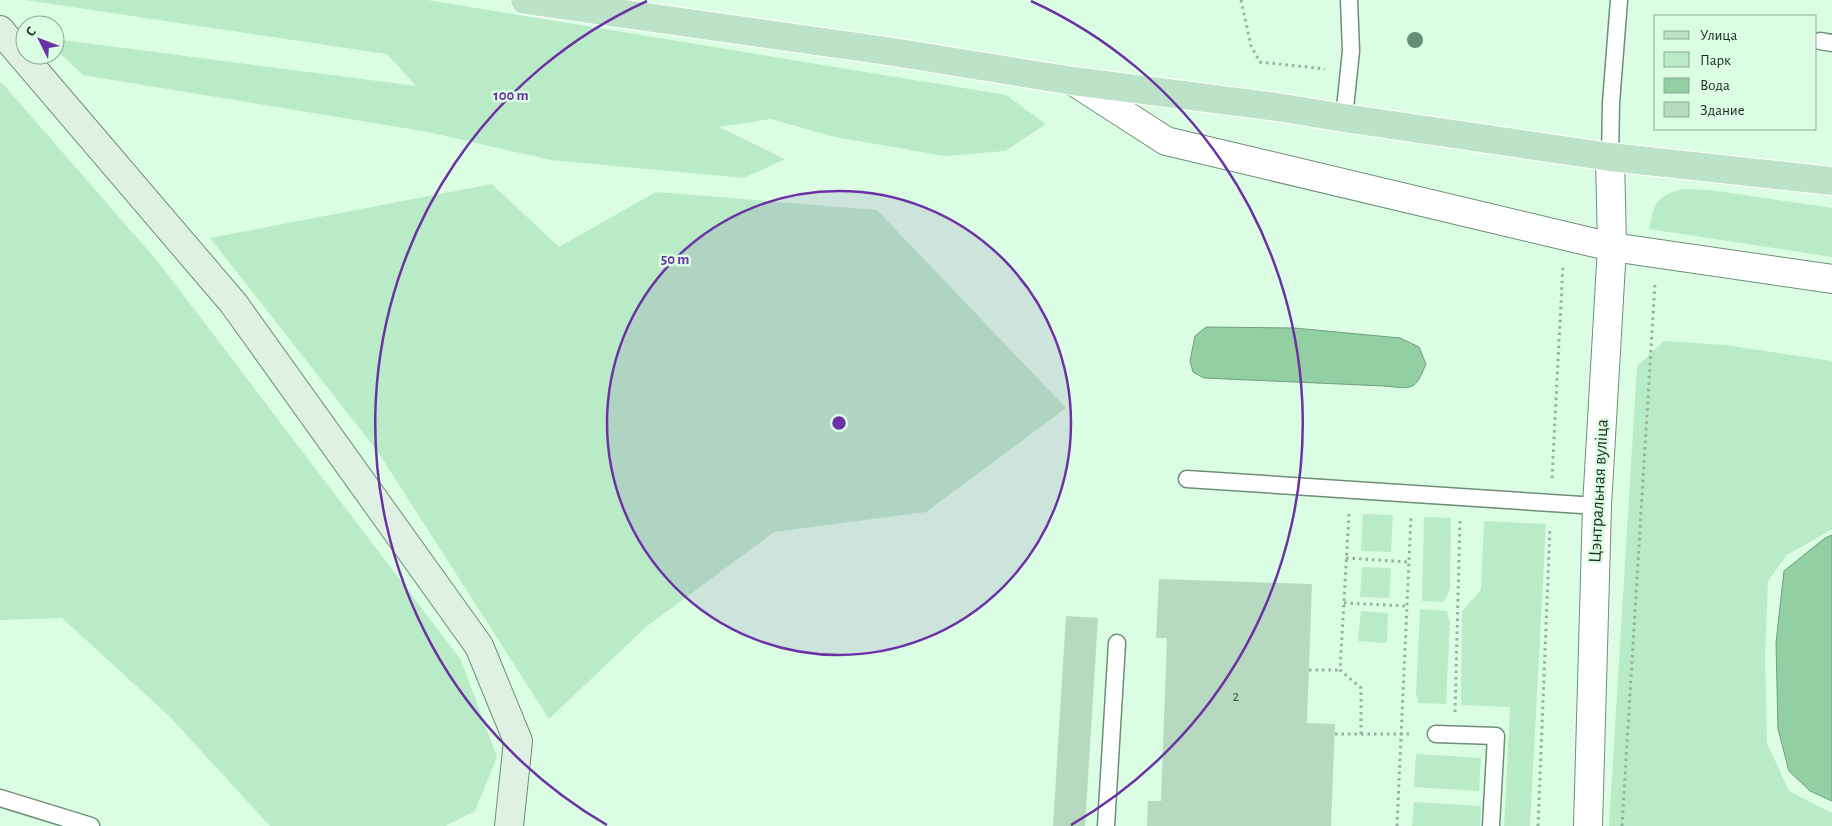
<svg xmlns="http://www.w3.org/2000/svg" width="1832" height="826" viewBox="0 0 1832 826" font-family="'Alegreya Sans',sans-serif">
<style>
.green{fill:#b9ebc7}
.water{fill:#92d0a4;stroke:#6f9e7c}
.building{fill:#b7d9c0}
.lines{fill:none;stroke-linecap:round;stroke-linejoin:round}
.lane-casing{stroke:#6f8e77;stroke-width:19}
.street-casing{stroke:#6f8e77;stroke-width:30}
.secondary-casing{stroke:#6f8e77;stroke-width:30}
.primary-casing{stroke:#fff;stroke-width:30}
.path{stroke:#96b19e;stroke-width:3;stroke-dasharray:2.5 4;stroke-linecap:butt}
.lane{stroke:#fff;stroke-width:16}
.street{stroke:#fff;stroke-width:28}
.secondary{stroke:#def1e3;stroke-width:28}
.primary{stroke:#bce3c8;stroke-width:28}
.tree{fill:#648f74}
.ring{fill:none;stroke:#6d31a6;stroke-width:2.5}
.labels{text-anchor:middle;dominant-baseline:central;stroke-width:5;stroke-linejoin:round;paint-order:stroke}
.number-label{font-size:15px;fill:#435548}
.street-label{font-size:18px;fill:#1c2920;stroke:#dafde3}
.centre{fill:#6d31a6;stroke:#dafde3;stroke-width:2.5}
.ring-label{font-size:15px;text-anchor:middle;font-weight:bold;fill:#6d31a6;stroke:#dafde3;stroke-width:5;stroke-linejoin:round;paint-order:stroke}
</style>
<rect width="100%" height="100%" fill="#dafde3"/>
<g class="green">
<path d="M 25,0 L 427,0 L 1006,95 L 1046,124 L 1005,151 L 945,156 L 835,137 L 771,119 L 719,127 L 785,159 L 744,178 L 551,160 L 428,132 L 83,75 L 55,49 L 55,39 L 416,86 L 387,54 Z"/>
<path d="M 0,83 L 3,84 L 159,263 L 461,660 L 497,757 L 475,811 L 445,826 L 270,826 L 169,716 L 62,618 L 0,620 Z"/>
<path d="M 492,184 L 559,247 L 656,192 L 877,210 L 1066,408 L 926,512 L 774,532 L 646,627 L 549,719 L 378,452 L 210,238 Z"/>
<path d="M 1682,189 L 1710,190 L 1832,208 L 1832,257 L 1649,229 C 1655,203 1654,197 1682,189 Z"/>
<path d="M 1664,341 L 1725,345 L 1832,361 L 1832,529 L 1787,555 L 1768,581 L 1765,656 L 1767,743 L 1789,791 L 1832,813 L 1832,826 L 1609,826 L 1637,366 Z"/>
<path d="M 1363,514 L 1393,515 L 1391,552 L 1361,551 Z"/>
<path d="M 1424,517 L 1451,518 L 1450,588 L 1444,602 L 1422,601 Z"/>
<path d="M 1484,521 L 1546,524 L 1530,826 L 1504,826 L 1510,707 L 1461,705 L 1462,611 L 1481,590 Z"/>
<path d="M 1362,567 L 1391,568 L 1389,598 L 1360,597 Z"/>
<path d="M 1420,609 L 1447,611 L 1450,623 L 1446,704 L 1419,703 L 1416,694 Z"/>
<path d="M 1361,611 L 1388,613 L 1387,643 L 1358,641 Z"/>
<path d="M 1416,754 L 1481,758 L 1479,791 L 1414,787 Z"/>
<path d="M 1414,802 L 1481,806 L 1480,826 L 1412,826 Z"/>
</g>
<g class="water">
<path d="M 1206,327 L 1294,328 L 1400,338 L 1419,347 L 1426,364 C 1415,391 1413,389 1385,386 L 1204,378 L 1193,372 L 1190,361 L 1195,336 Z"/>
<path d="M 1832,535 L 1832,801 L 1810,791 L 1789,771 L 1778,729 L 1776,643 L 1784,571 L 1825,538 Z"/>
</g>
<g class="building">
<path d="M 1159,579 L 1312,584 L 1307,723 L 1335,724 L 1331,826 L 1147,826 L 1148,801 L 1161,801 L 1167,638 L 1156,638 Z"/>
<path d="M 1066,616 L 1098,618 L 1085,826 L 1053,826 Z"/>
</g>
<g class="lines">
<g class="lane-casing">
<g id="lane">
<path d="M 1820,41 L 1832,43"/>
<path d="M 1344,118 L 1351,51 L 1349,0"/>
<path d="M 1610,157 L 1611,103 L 1619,0"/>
<path d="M 1187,479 L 1597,506"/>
<path d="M 1436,734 L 1496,736 L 1491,826"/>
<path d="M 0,798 L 91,826"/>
<path d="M 1106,826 L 1117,643"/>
</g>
</g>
<g class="street-casing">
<g id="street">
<path d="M 1073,81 L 1166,141 L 1612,247 L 1832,279"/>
<path d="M 1588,826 L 1597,506 L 1612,247 L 1610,157"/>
</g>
</g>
<g class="secondary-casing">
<path id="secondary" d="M 0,30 L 234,304 L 479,646 L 518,741 L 509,826"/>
</g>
<g class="primary-casing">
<path id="primary" d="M 525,0 L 887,51 L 1073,81 L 1277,107 L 1344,118 L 1610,157 L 1832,181"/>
</g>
<g class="path">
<path d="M 1241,0 L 1251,46 L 1260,62 L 1325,69"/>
<path d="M 1552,478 L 1563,265"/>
<path d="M 1349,514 L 1340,670 L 1361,688 L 1361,734"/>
<path d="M 1346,558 L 1409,562"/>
<path d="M 1344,603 L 1407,606"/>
<path d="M 1309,670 L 1340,670"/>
<path d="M 1455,712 L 1460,521"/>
<path d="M 1335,734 L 1413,734"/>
<path d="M 1397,826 L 1411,517"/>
<path d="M 1538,826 L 1550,527"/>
<path d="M 1622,826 L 1655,283"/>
</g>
<use href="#lane" class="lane"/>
<use href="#street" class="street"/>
<use href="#secondary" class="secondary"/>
<use href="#primary" class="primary"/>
</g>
<circle class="tree" cx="1415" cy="40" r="8"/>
<circle cx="839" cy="423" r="232" fill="#6d31a6" fill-opacity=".12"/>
<g class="ring">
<circle cx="839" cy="423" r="232"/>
<path d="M607 825A464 464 0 0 1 647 1M1031 1A464 464 0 0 1 1071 825"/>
</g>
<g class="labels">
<g class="number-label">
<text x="1236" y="696">2</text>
</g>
<g class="street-label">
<text transform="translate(1599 491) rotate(-87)">Цэнтральная вуліца</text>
</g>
</g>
<circle cx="839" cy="423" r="8" class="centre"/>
<g class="ring-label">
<text x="511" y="100">100 m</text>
<text x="675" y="264">50 m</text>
</g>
<rect x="1654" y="15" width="162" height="115" fill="#dafde3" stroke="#8ea895"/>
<rect x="1664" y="31" width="25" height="8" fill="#bce3c8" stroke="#8ea895"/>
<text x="1700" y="40" font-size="15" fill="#1c2920">Улица</text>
<rect x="1664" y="52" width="25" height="15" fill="#b9ebc7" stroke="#8ea895"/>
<text x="1700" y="65" font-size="15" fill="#1c2920">Парк</text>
<rect x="1664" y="78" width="25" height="15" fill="#92d0a4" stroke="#8ea895"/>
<text x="1700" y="90" font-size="15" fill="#1c2920">Вода</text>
<rect x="1664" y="102" width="25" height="15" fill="#b7d9c0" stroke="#8ea895"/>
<text x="1700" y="115" font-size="15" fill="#1c2920">Здание</text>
<g transform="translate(40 40) rotate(312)"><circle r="24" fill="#dafde3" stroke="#8ea895"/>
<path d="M0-4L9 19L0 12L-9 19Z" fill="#6d31a6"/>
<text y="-8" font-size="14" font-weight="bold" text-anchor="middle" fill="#1c2920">С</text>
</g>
</svg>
